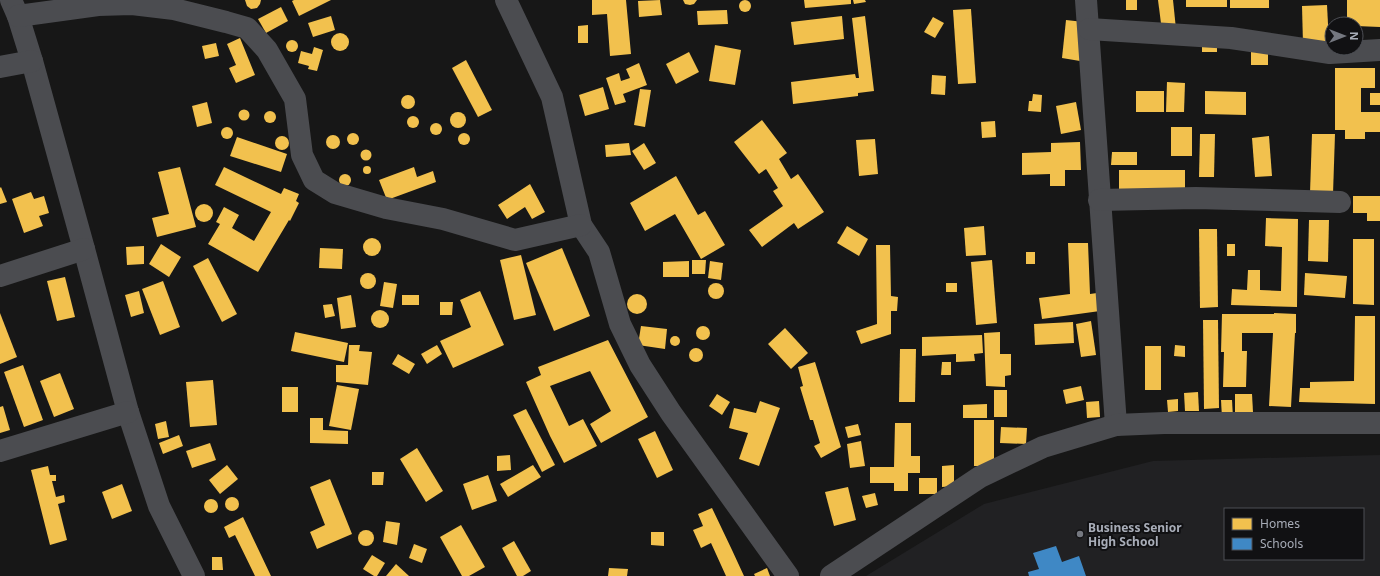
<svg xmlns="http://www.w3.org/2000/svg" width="1380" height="576" viewBox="0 0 1380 576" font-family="'Noto Sans',sans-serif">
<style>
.built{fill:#212123;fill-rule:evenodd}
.homes{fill:#f2c14e}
.schools{fill:#3f88c5}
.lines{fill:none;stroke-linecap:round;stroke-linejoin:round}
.minor{stroke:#4b4c50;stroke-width:22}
.poi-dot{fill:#757880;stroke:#111113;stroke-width:1.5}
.labels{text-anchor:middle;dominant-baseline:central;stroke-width:4;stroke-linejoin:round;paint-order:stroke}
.poi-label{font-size:12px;font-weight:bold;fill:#a8adb8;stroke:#111113;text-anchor:start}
</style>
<rect width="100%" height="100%" fill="#171717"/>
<path class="built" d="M 1380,455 L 1380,576 L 866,576 L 984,504 L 1153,461 ZM 1225,509 L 1363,509 L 1363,559 L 1225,559 Z"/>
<g class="homes">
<circle cx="745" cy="6" r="6"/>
<path d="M 245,0 L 261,0 L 260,4 L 257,8 L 251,9 L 247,6 Z"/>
<path d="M 294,0 L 331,0 L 299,16 L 292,1 Z"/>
<path d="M 592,0 L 626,0 L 631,54 L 610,56 L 607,14 L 592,15 Z"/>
<path d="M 660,0 L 662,15 L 639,17 L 638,1 Z"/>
<path d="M 683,0 L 697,0 L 694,4 L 690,5 L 685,4 Z"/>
<path d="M 804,0 L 851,0 L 851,4 L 805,8 Z"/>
<path d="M 853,0 L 865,0 L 866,2 L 854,4 Z"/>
<rect x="1126" y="0" width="11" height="10"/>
<path d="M 1158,0 L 1173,0 L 1176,29 L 1162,31 Z"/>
<rect x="1186" y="0" width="41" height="7"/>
<rect x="1230" y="0" width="39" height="8"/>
<path d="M 1347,0 L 1380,0 L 1380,27 L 1356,26 L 1356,24 L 1347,24 Z"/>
<path d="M 1327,5 L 1329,43 L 1303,44 L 1302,6 Z"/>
<path d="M 281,7 L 288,21 L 266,33 L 258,19 Z"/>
<path d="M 971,9 L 976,83 L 958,84 L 953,10 Z"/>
<path d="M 727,10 L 728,24 L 698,25 L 697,11 Z"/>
<path d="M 331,16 L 335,30 L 313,37 L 308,23 Z"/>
<path d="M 842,16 L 844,39 L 794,45 L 791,22 Z"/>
<path d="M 865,16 L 874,91 L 858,93 L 858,96 L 793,104 L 791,82 L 855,74 L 856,78 L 859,78 L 852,18 Z"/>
<path d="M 933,17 L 944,23 L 935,38 L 924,32 Z"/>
<path d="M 1066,20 L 1084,22 L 1080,61 L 1062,58 Z"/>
<path d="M 588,25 L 588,43 L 578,43 L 578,26 Z"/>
<circle cx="340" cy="42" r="9"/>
<path d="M 240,38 L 255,75 L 236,83 L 229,68 L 236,65 L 227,44 Z"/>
<path d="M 1217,39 L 1217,52 L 1202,52 L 1202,40 Z"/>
<circle cx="292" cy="46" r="6"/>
<path d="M 216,43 L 219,56 L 205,59 L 202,46 Z"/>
<path d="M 715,45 L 741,50 L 735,85 L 709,81 Z"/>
<path d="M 314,47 L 323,50 L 317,71 L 308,69 L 309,66 L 298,63 L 301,51 L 312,54 Z"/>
<rect x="1251" y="48" width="17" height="17"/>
<path d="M 689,52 L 699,72 L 676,84 L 666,64 Z"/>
<path d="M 466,60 L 492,110 L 478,117 L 452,68 Z"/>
<path d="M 639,63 L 647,85 L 623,94 L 626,102 L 615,105 L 606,78 L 619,73 L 621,81 L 630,78 L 626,69 Z"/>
<path d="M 1335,68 L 1375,68 L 1375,88 L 1361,88 L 1361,112 L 1380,112 L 1380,132 L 1365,132 L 1365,139 L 1345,139 L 1345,130 L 1335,130 Z"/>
<path d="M 932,75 L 946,76 L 945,95 L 931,94 Z"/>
<path d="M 1167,82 L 1185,83 L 1184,112 L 1166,112 Z"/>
<path d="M 603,87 L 609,109 L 585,116 L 579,95 Z"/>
<path d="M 640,89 L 651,90 L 645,127 L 634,125 Z"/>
<rect x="1136" y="91" width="28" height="21"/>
<path d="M 1205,91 L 1246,92 L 1246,115 L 1205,114 Z"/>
<rect x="1370" y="93" width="10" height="12"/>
<path d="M 1033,94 L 1042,95 L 1041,112 L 1028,111 L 1029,101 L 1032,101 Z"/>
<circle cx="408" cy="102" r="7"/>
<path d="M 207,102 L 212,123 L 197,127 L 192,106 Z"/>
<path d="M 1076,102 L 1081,130 L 1061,134 L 1056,106 Z"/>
<circle cx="244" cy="115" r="5.5"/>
<circle cx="270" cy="117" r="6"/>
<circle cx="458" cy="120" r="8"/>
<circle cx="413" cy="122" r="6"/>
<path d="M 762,120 L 787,153 L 779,159 L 791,179 L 798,174 L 824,212 L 798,229 L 794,223 L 762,247 L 749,230 L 783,206 L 773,191 L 778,188 L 766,169 L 759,174 L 734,142 Z"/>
<path d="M 995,121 L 996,137 L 982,138 L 981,122 Z"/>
<circle cx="436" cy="129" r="6"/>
<circle cx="227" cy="133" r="6"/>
<rect x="1171" y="127" width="21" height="29"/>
<circle cx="353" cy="139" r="6"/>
<circle cx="464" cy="139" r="6"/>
<path d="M 1200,134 L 1215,134 L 1214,177 L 1199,177 Z"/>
<path d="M 1312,134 L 1335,134 L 1333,194 L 1310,193 Z"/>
<circle cx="333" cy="142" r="7"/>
<path d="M 1269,136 L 1272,176 L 1255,177 L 1252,138 Z"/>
<circle cx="282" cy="143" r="7"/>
<path d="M 237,137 L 287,154 L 281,172 L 230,156 Z"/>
<path d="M 875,139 L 878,174 L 859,176 L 856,140 Z"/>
<path d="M 1080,142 L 1081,170 L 1065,170 L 1065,186 L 1050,186 L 1050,174 L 1022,175 L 1022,153 L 1051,152 L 1051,143 Z"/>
<path d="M 629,143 L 631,155 L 606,157 L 605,145 Z"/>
<path d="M 644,143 L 656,163 L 644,170 L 632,151 Z"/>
<circle cx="366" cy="155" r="5.5"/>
<path d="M 1112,152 L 1137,152 L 1137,165 L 1111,165 Z"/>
<circle cx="367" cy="170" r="4"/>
<path d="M 180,167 L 196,227 L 157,237 L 152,218 L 169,214 L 158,172 Z"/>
<path d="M 224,167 L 281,194 L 284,188 L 299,194 L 296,201 L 299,203 L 290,221 L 289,220 L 258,272 L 208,244 L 220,224 L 216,222 L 224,207 L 239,215 L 232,228 L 254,241 L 271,212 L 215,185 Z"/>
<path d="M 414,167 L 417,177 L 433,171 L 436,182 L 387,200 L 379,180 Z"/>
<path d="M 1119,170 L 1185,170 L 1185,192 L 1119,193 Z"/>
<circle cx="345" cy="180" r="6"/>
<path d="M 676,176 L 698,215 L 705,211 L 725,245 L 701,259 L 675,214 L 645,231 L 630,203 Z"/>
<path d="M 530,184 L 545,212 L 532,219 L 525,207 L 507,219 L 498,205 Z"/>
<path d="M 1,187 L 7,202 L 0,204 L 0,188 Z"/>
<path d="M 31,192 L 34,199 L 44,196 L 49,213 L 39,216 L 43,226 L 24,233 L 12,199 Z"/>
<path d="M 1353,196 L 1380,196 L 1380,221 L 1367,221 L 1367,213 L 1353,213 Z"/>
<circle cx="204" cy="213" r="9"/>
<path d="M 1266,218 L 1298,219 L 1297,307 L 1231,305 L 1232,289 L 1247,290 L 1248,270 L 1260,270 L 1260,290 L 1281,291 L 1282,247 L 1265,246 Z"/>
<path d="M 1309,220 L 1329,220 L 1328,262 L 1308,261 Z"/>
<path d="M 847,226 L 868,239 L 859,256 L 837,243 Z"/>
<path d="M 984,226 L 986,255 L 966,256 L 964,228 Z"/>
<path d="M 1199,229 L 1217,229 L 1218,307 L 1200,308 Z"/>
<circle cx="372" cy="247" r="9"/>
<path d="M 1353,239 L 1374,239 L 1374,305 L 1353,304 Z"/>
<path d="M 1068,243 L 1088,243 L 1090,294 L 1097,293 L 1100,311 L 1042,319 L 1039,298 L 1070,294 Z"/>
<path d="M 161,244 L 181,257 L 169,277 L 149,264 Z"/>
<rect x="1227" y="244" width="8" height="12"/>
<path d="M 876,245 L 890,245 L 891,296 L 898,297 L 897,311 L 891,311 L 891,334 L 861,344 L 856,331 L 877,324 Z"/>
<path d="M 144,246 L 144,264 L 127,265 L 126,247 Z"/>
<path d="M 320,248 L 343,249 L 342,269 L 319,268 Z"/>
<path d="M 562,248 L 590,316 L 554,331 L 526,263 Z"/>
<rect x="1026" y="252" width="9" height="12"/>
<path d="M 521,255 L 536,315 L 514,320 L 500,260 Z"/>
<path d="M 208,258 L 237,314 L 222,322 L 193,266 Z"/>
<path d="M 692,260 L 706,260 L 705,274 L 692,274 Z"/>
<path d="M 992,260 L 997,323 L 976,325 L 971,262 Z"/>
<path d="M 689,261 L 689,277 L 663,277 L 663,262 Z"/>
<path d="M 710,261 L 723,263 L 721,280 L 708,278 Z"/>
<circle cx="368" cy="281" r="8"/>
<path d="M 1305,273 L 1347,276 L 1345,298 L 1304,295 Z"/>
<path d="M 65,277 L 75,317 L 57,321 L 47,281 Z"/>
<path d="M 163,281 L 180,327 L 160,335 L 142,289 Z"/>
<path d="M 384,282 L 397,284 L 393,308 L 380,306 Z"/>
<circle cx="716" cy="291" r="8"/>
<rect x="946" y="283" width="11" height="9"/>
<path d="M 139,291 L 144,313 L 131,317 L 125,295 Z"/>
<path d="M 480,291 L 504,345 L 453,368 L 440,341 L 471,327 L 460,300 Z"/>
<circle cx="637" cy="304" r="10"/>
<path d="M 351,295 L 356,327 L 341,329 L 337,298 Z"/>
<rect x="402" y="295" width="17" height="10"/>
<path d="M 440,302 L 453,302 L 452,315 L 440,315 Z"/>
<path d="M 332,304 L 335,316 L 325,318 L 323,305 Z"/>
<circle cx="380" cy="319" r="9"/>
<path d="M 0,313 L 17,357 L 0,364 Z"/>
<path d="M 1274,313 L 1296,314 L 1296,333 L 1295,333 L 1291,407 L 1269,406 L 1273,333 L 1242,333 L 1242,351 L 1247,351 L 1246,387 L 1223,387 L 1224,352 L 1221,352 L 1222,314 L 1274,314 Z"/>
<path d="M 1355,316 L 1375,316 L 1375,404 L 1299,402 L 1300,388 L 1310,388 L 1310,382 L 1354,381 Z"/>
<path d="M 1203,320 L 1218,320 L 1219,408 L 1204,409 Z"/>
<path d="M 1091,321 L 1096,355 L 1081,357 L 1076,324 Z"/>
<path d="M 1073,322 L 1074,343 L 1035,345 L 1034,324 Z"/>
<circle cx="703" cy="333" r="7"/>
<path d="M 641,326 L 667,329 L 665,349 L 638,345 Z"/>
<path d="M 785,328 L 808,353 L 791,369 L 768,344 Z"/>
<path d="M 295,332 L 348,343 L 344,362 L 291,351 Z"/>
<path d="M 1000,332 L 1000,354 L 1011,354 L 1011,375 L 1005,376 L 1005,387 L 986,386 L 984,333 Z"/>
<path d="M 982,335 L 983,353 L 974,354 L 975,361 L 956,362 L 956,354 L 922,356 L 922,337 Z"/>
<circle cx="675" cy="341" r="5"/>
<path d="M 608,340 L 648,417 L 601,443 L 590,424 L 611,411 L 590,371 L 550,386 L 569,426 L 583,419 L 597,446 L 564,463 L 550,436 L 526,382 L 541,375 L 538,367 Z"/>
<path d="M 349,345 L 360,345 L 359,351 L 372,352 L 368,385 L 336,382 L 336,365 L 348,365 Z"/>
<path d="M 437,345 L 442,354 L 427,364 L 421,354 Z"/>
<path d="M 1175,345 L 1185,346 L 1185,357 L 1174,356 Z"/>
<rect x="1145" y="346" width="16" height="44"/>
<circle cx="696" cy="355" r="7"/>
<path d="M 900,349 L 916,349 L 915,402 L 899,402 Z"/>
<path d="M 398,354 L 415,364 L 409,374 L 392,364 Z"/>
<path d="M 815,362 L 841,447 L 821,458 L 814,446 L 820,443 L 813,420 L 810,420 L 800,387 L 803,386 L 798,367 Z"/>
<path d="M 942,362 L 951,362 L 951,375 L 941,375 Z"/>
<path d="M 23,365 L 43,420 L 24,427 L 4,372 Z"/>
<path d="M 60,373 L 74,409 L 54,417 L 40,381 Z"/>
<path d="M 213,380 L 217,425 L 190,427 L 186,382 Z"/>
<path d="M 337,385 L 359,389 L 351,430 L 329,426 Z"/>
<path d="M 1081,386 L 1084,400 L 1066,404 L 1063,390 Z"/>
<rect x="282" y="387" width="16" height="25"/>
<rect x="994" y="390" width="13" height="27"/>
<path d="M 1198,392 L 1199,411 L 1185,411 L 1184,393 Z"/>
<path d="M 717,394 L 730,402 L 722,415 L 709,406 Z"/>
<path d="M 1235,394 L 1252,394 L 1253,412 L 1235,412 Z"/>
<path d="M 1178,399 L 1178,411 L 1168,412 L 1167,400 Z"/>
<path d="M 1221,400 L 1232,400 L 1233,418 L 1222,418 Z"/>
<path d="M 760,401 L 780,408 L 759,466 L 739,459 L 748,433 L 729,428 L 734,408 L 756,413 Z"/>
<path d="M 1099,401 L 1100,417 L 1087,418 L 1086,402 Z"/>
<path d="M 987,404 L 987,418 L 963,418 L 963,405 Z"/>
<path d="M 3,406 L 10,430 L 0,433 L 0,407 Z"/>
<path d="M 526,409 L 555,465 L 542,472 L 513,415 Z"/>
<path d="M 310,418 L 323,418 L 323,430 L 348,431 L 348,444 L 310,443 Z"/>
<rect x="974" y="420" width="20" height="46"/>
<path d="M 166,421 L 169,437 L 158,439 L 155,424 Z"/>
<path d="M 895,423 L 911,423 L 911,456 L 920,456 L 920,473 L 908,473 L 908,491 L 894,491 L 894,483 L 870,483 L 870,467 L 894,467 Z"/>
<path d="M 858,424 L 861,435 L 848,438 L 845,427 Z"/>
<path d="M 1001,427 L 1027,428 L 1026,444 L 1000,443 Z"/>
<path d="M 655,431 L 673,470 L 657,478 L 638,439 Z"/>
<path d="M 179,435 L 183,446 L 163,454 L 159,443 Z"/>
<path d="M 861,441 L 865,466 L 850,468 L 847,444 Z"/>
<path d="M 210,443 L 216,460 L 192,468 L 186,451 Z"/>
<path d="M 417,448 L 443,491 L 426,502 L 400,459 Z"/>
<path d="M 510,455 L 511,470 L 497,471 L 497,456 Z"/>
<path d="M 227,465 L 238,479 L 220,494 L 209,480 Z"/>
<path d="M 533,465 L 541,477 L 508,497 L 500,484 Z"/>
<path d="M 954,465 L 954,486 L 942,487 L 942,466 Z"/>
<path d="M 48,466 L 50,475 L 56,475 L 56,481 L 52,481 L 56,497 L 64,495 L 65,502 L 58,504 L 67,540 L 50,545 L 31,470 Z"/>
<path d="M 372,472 L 384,472 L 383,485 L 372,485 Z"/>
<path d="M 488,475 L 497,501 L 472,510 L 463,484 Z"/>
<rect x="919" y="478" width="18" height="16"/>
<path d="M 330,479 L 352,534 L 317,549 L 310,532 L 325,525 L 310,487 Z"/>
<path d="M 122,484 L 132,511 L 112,519 L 102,492 Z"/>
<path d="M 848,487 L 856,520 L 834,526 L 825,492 Z"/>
<path d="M 875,493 L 878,505 L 866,508 L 862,496 Z"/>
<circle cx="232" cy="504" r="7"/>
<circle cx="211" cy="506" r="7"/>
<path d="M 712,508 L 732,550 L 744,576 L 726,576 L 711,543 L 701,548 L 693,530 L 703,526 L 698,514 Z"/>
<path d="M 243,517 L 271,576 L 255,576 L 235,535 L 229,538 L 224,527 Z"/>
<path d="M 386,521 L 400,523 L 397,545 L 383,542 Z"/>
<path d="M 461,525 L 485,567 L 469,576 L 462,576 L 440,537 Z"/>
<circle cx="366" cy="538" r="8"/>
<path d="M 651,532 L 664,532 L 664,546 L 651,545 Z"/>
<path d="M 514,541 L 531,571 L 523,576 L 517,576 L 502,548 Z"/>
<path d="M 414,544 L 427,549 L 422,563 L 409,558 Z"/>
<path d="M 372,555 L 385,563 L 377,576 L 374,576 L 363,569 Z"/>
<path d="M 212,557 L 222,557 L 223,570 L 212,570 Z"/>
<path d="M 396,564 L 409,576 L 386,576 Z"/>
<path d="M 609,568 L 628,569 L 627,576 L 608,576 Z"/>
<path d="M 767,568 L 770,576 L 755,576 L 754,574 Z"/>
</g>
<path class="schools" d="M 1056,546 L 1062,562 L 1079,556 L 1086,576 L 1029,576 L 1028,572 L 1039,569 L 1033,553 Z"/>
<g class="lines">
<g class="minor">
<path d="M 11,0 L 18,16 L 32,61 L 84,249 L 128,412 L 159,506 L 194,576"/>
<path d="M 506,0 L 552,97 L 581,225 L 599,252 L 620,324 L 640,365 L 671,413 L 788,576"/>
<path d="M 1086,0 L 1116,425"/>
<path d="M 18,16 L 98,5 L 132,4 L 174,9 L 226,22 L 247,28 L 267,50 L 295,99 L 302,155 L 314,180 L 335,193 L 386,208 L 443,219 L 515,240 L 581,225"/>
<path d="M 1089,29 L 1231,38 L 1330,53 L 1380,50"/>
<path d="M 0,67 L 32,61"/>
<path d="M 1099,200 L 1196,198 L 1340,202"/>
<path d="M 0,276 L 84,249"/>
<path d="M 0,451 L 128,412"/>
<path d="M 831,576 L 980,477 L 1043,447 L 1116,425 L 1164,423 L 1380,423"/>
</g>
</g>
<circle class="poi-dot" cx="1080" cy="534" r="4"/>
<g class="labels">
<g class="poi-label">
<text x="1088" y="527">Business Senior<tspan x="1088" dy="14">High School</tspan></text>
</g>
</g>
<rect x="1224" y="508" width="140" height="52" fill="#111113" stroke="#4d4f55"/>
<rect x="1232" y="518" width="20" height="12" fill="#f2c14e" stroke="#4d4f55"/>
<text x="1260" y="528" font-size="12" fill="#a8adb8">Homes</text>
<rect x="1232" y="538" width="20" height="12" fill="#3f88c5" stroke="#4d4f55"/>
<text x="1260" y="548" font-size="12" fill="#a8adb8">Schools</text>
<g transform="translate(1344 36) rotate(90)"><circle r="19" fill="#111113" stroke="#4d4f55"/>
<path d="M0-3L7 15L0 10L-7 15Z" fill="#757880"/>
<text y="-6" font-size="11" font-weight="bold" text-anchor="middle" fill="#a8adb8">N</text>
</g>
</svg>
